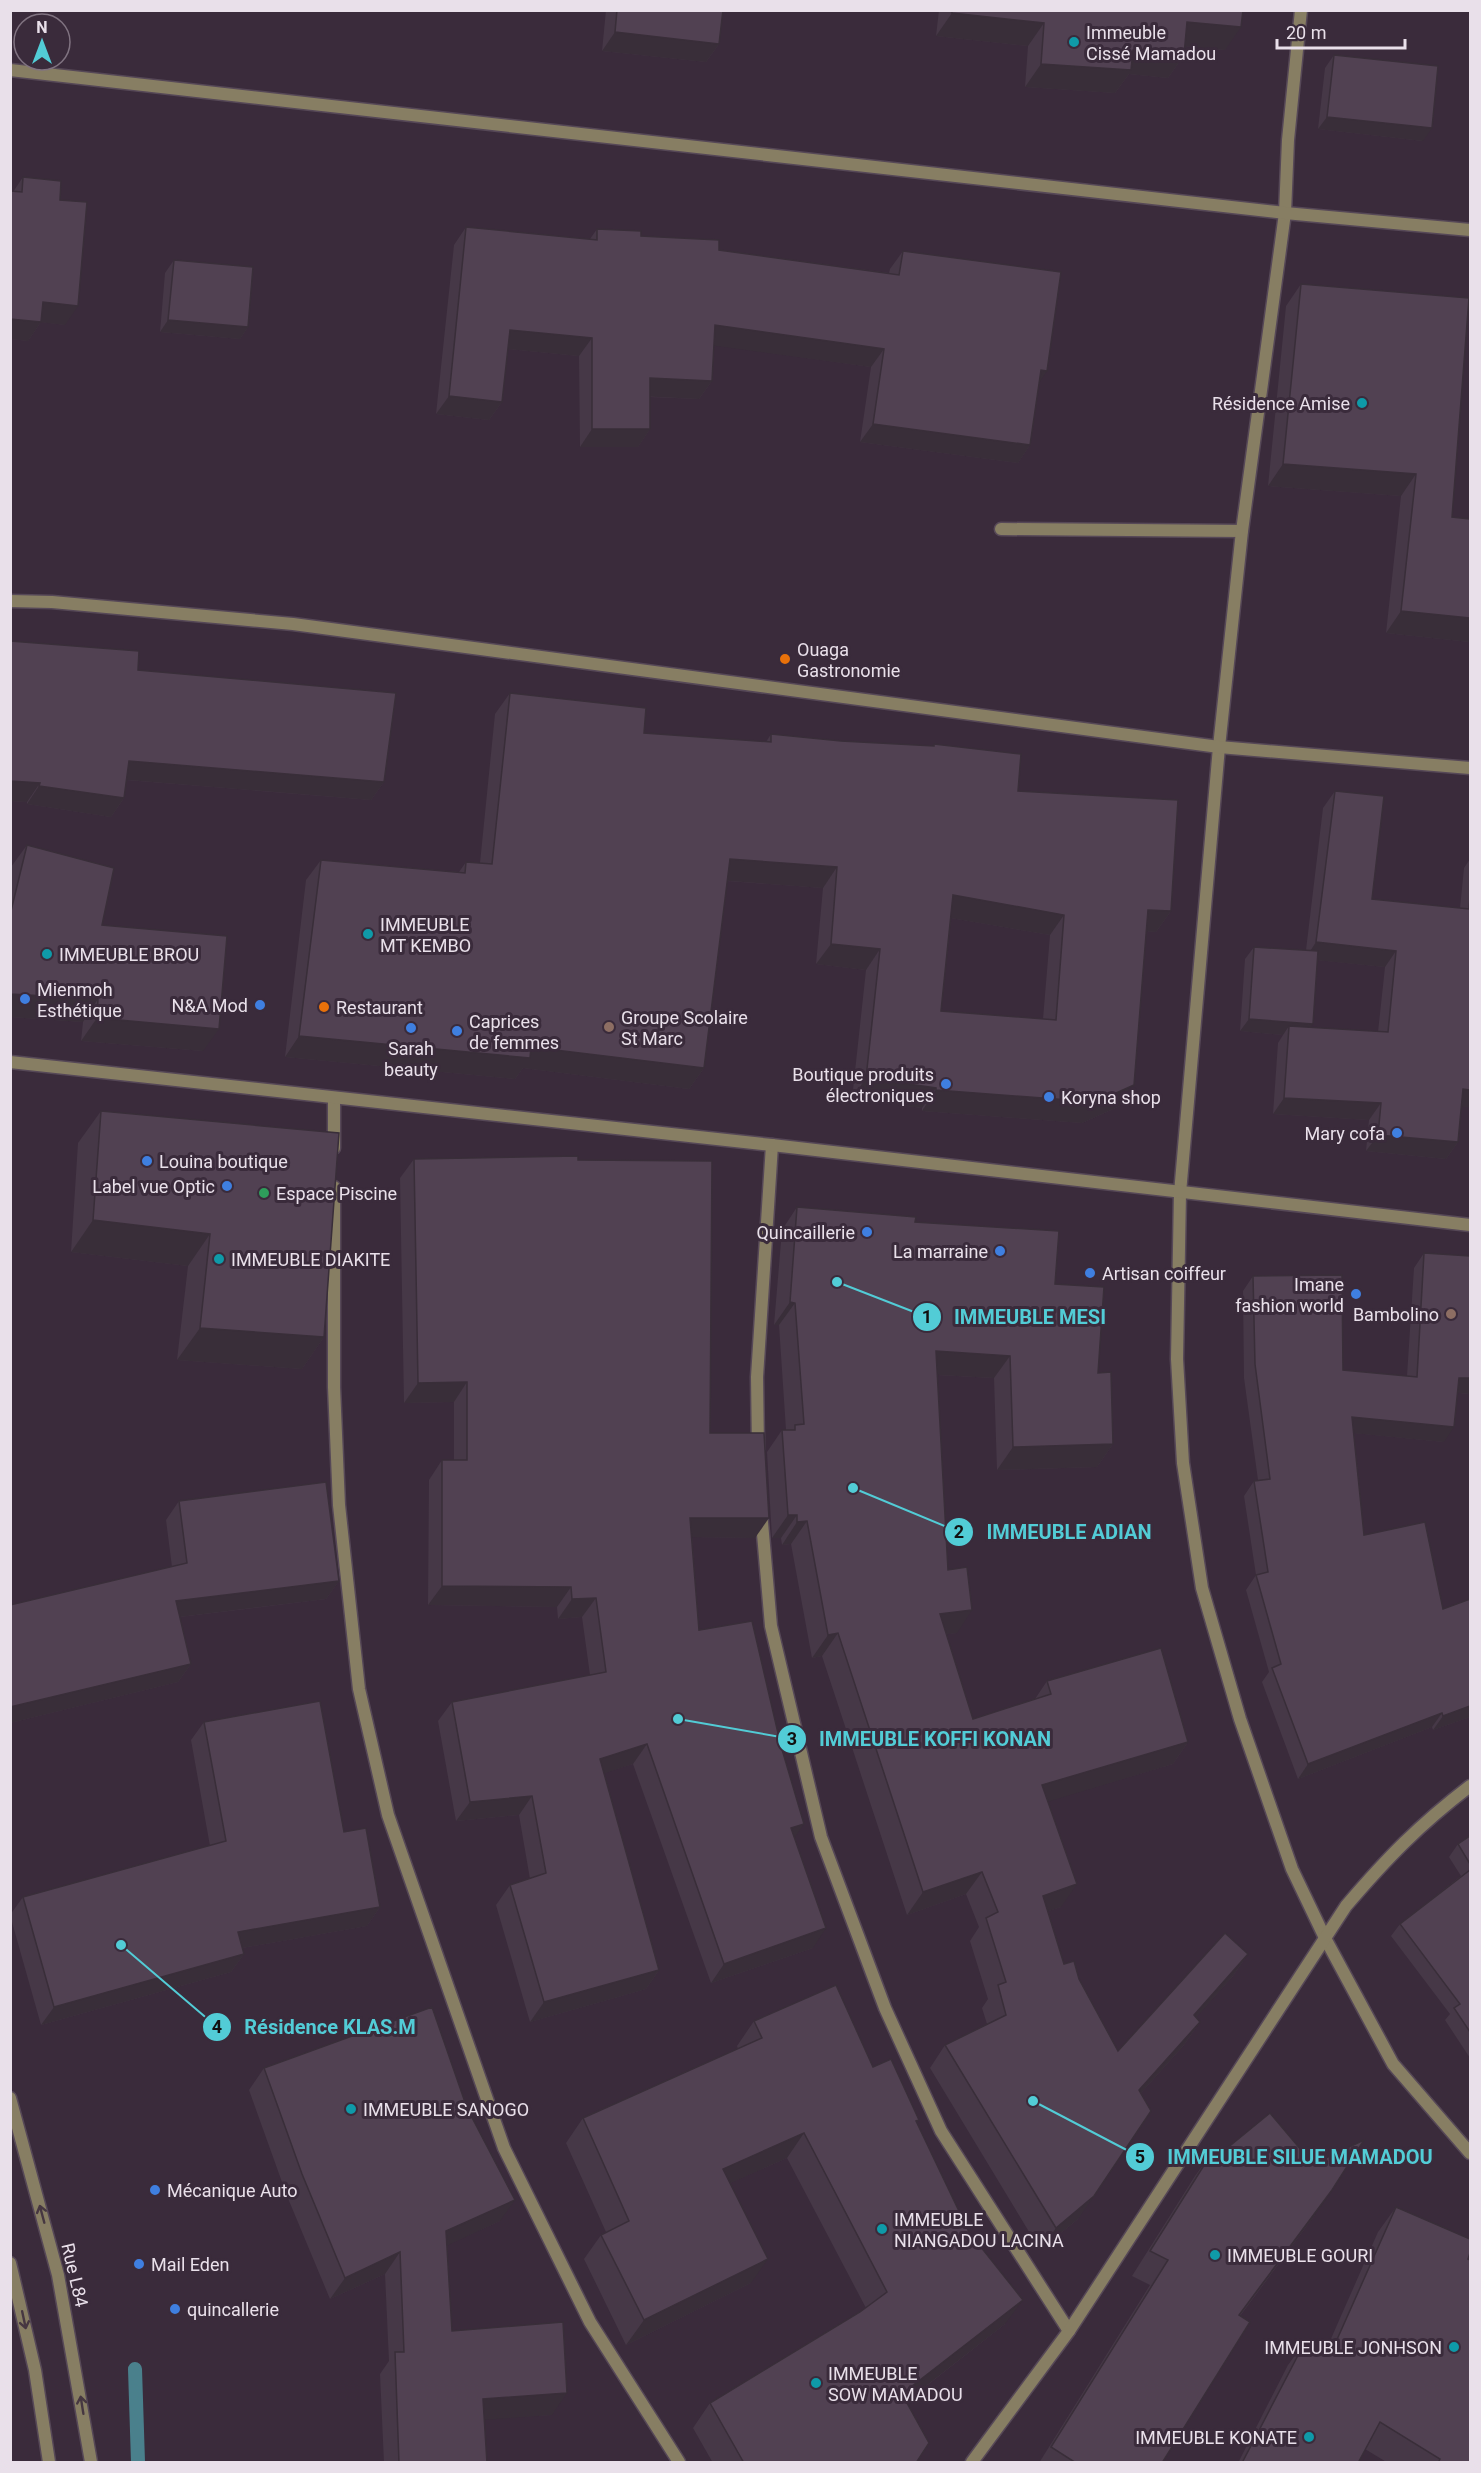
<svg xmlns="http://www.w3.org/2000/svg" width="1481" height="2473" viewBox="0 0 1481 2473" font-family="Roboto,sans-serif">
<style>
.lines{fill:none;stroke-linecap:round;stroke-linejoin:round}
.stream{stroke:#4a808c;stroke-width:14}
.service-casing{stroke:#564857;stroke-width:15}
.minor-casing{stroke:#564857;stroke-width:15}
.tertiary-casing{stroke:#564857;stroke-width:15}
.service{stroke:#877e63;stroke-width:12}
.minor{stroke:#877e63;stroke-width:12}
.tertiary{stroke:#877e63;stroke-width:12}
.wall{fill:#463847;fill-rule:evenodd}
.shaded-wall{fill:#392e39}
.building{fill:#514152;stroke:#392e39;stroke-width:1.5;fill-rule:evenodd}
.oneway{stroke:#463741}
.culture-dot{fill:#0f9aa8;stroke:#3a2b3b;stroke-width:2}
.food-dot{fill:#e8710a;stroke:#3a2b3b;stroke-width:2}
.shop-dot{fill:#3f7fe0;stroke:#3a2b3b;stroke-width:2}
.education-dot{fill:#8d6e63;stroke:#3a2b3b;stroke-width:2}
.leisure-dot{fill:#2e9e5b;stroke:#3a2b3b;stroke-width:2}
.labels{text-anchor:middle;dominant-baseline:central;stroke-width:6;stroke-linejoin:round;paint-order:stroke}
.poi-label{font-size:18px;fill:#e9e0ea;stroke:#3a2b3b;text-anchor:start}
.street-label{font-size:18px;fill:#e9e0ea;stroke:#3a2b3b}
.leader{fill:none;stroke:#52ccd6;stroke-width:2}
.callout-dot{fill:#52ccd6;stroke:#3a2b3b;stroke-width:2}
.mark-label{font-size:18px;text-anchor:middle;font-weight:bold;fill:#111}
.callout-label{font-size:20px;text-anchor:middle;font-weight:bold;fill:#52ccd6;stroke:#3a2b3b;stroke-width:6;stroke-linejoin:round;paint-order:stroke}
</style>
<rect width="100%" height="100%" fill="#3a2b3b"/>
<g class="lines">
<path class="stream" d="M 135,2369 L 138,2462"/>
<g class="service-casing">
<path id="service" d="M 1001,529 L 1242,531"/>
</g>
<g class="minor-casing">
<g id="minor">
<path d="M 1301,10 L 1288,140 L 1285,213 L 1242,531 L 1219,747 L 1180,1193 L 1177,1359 L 1183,1463 L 1202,1588 L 1240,1719 L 1292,1869 L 1325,1938 L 1393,2064 L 1470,2153"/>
<path d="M 10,70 L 1285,213 L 1470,230"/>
<path d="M 10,601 L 52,602 L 293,624 L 1219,747 L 1470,768"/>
<path d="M 334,1099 L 334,1148"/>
<path d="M 334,1187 L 334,1387 L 339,1505 L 359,1689 L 388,1815 L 504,2148 L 590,2322 L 679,2462"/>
<path d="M 758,1449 L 757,1377 L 772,1145"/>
<path d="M 761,1511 L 771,1626 L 821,1837 L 885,2008 L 941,2131 L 1069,2331"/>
<path d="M 972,2462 L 1069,2331 L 1346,1906 C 1387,1858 1419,1825 1470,1786"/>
</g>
</g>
<g class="tertiary-casing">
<g id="tertiary">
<path d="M 10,1062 L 772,1145 L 1470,1225"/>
<path d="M 10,2098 L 58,2275 L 91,2462"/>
<path d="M 10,2263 L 35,2370 L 49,2462"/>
</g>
</g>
<use href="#service" class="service"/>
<use href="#minor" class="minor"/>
<use href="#tertiary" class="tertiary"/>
</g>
<g class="wall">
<path d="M 606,10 L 723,10 L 719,44 L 706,62 L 602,51 Z"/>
<path d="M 939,10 L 1243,10 L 1225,50 L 1184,46 L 1184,55 L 1168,78 L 1129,74 L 1115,93 L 1025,87 L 1028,46 L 936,36 Z"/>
<path d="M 1334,55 L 1423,141 L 1318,129 L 1325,68 Z"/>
<path d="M 23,177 L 60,200 L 65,325 L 41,322 L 28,341 L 10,339 L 10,191 L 13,192 Z"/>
<path d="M 466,227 L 590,239 L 597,229 L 719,250 L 889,273 L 890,269 L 903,251 L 1039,382 L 1030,445 L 1018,463 L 860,442 L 871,367 L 714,345 L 712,381 L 699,399 L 650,397 L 650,429 L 638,447 L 580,447 L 579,356 L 508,349 L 502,402 L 489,420 L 436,414 L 454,245 Z"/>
<path d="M 174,260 L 248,327 L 240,339 L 160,332 L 165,273 Z"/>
<path d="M 1301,284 L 1452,517 L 1470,519 L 1470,642 L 1386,633 L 1401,496 L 1268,486 L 1286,306 Z"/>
<path d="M 138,670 L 384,782 L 371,800 L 126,780 L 124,798 L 111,817 L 27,804 L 27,802 L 10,801 Z"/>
<path d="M 510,693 L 644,733 L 766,742 L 771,734 L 841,741 L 933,746 L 934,744 L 1018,791 L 1171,911 L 1156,932 L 1146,931 L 1120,1106 L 1082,1123 L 922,1111 L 922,1108 L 852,1099 L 866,970 L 816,964 L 823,888 L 727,881 L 704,1068 L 689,1089 L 523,1068 L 515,1079 L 285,1057 L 306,880 L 321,860 L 459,872 L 466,862 L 480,863 L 495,714 ZM 951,918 L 1050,935 L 1043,1019 L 941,1011 Z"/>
<path d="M 1335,791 L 1372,899 L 1460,908 L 1464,868 L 1470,859 L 1470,1107 L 1461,1106 L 1458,1142 L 1446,1159 L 1366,1151 L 1369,1120 L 1273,1114 L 1278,1043 L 1283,1035 L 1240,1031 L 1245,959 L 1254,947 L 1306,950 L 1323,808 ZM 1317,960 L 1385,967 L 1378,1032 L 1311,1028 Z"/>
<path d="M 27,845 L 102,925 L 203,1051 L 81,1041 L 83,1022 L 10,1017 L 10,871 L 11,867 Z"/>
<path d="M 101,1111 L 324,1337 L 302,1369 L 177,1360 L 188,1266 L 71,1252 L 78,1143 Z"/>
<path d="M 414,1159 L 578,1160 L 710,1433 L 755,1538 L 692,1537 L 699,1630 L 794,1838 L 813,1948 L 711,1983 L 633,1764 L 604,1773 L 659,1970 L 646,1989 L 530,2022 L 496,1905 L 510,1885 L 530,1879 L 519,1815 L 456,1821 L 438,1721 L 452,1702 L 590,1675 L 582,1617 L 558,1619 L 557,1607 L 428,1605 L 429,1480 L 442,1460 L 454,1460 L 454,1402 L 404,1403 L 400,1178 Z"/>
<path d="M 797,1207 L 915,1222 L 1055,1284 L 1098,1373 L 1113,1444 L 1097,1467 L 997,1470 L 994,1378 L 937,1375 L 948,1570 L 957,1633 L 946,1634 L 973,1719 L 1035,1699 L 1047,1681 L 1188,1742 L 1173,1764 L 1048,1801 L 1061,1907 L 1048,1911 L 1064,1964 L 1079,1979 L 1118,2051 L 1248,1954 L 1233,1976 L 1196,2017 L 1200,2022 L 1184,2045 L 1141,2093 L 1078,2219 L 1040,2250 L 930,2068 L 945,2045 L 987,2024 L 982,2008 L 988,1999 L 970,1941 L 979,1927 L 966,1894 L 907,1915 L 822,1656 L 812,1658 L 791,1544 L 782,1545 L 781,1538 L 772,1538 L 767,1452 L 782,1430 L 786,1430 L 779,1325 L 774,1325 L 782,1230 Z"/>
<path d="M 1424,1253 L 1470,1256 L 1470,1394 L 1458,1393 L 1444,1442 L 1354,1433 L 1364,1535 L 1443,1609 L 1470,1599 L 1470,1717 L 1433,1730 L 1432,1727 L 1298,1779 L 1262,1682 L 1269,1672 L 1246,1590 L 1256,1575 L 1244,1496 L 1254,1481 L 1258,1480 L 1244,1378 L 1243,1291 L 1253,1276 L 1343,1370 L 1407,1376 L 1414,1268 Z"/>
<path d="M 179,1501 L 339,1581 L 326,1599 L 180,1617 L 191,1664 L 178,1682 L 10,1723 L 10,1605 L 172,1567 L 166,1520 Z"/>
<path d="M 204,1722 L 344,1832 L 380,1907 L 367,1926 L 242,1948 L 244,1954 L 231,1972 L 41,2025 L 10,1915 L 23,1897 L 210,1846 L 191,1740 Z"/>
<path d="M 1470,1836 L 1470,2058 L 1445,2020 L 1450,2014 L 1391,1936 L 1400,1924 L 1461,1876 L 1449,1857 L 1458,1844 Z"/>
<path d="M 754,2021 L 873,2067 L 917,2123 L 1005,2324 L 906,2402 L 916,2463 L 713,2463 L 693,2428 L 710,2403 L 860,2312 L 866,2308 L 787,2158 L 730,2183 L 751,2283 L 626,2345 L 584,2259 L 601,2235 L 606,2232 L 566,2143 L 583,2118 L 738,2049 L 737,2046 Z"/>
<path d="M 264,2068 L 500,2221 L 447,2245 L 452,2331 L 552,2415 L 484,2419 L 487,2463 L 384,2463 L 380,2374 L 389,2361 L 385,2274 L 330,2299 L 287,2196 L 249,2090 Z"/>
<path d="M 1213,2151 L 1315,2215 L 1240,2316 L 1162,2463 L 1039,2463 L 1150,2285 L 1132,2276 L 1195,2176 Z"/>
<path d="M 1396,2207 L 1468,2259 L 1470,2463 L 1388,2463 L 1365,2449 L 1358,2463 L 1238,2463 L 1288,2365 L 1306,2340 L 1326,2350 L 1378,2232 Z"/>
</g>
<g class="shaded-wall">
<path d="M 952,13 L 1044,23 L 1028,46 L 936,36 Z"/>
<path d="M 1187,22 L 1241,27 L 1225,50 L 1171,45 Z"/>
<path d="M 615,32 L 719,44 L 706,62 L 602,51 Z"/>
<path d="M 1133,50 L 1184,55 L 1168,78 L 1129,74 L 1115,93 L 1025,87 L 1041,64 Z"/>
<path d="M 1327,117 L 1432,128 L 1423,141 L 1318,129 Z"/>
<path d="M 43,302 L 78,306 L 65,325 L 30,321 Z"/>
<path d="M 10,319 L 41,322 L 28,341 L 10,339 Z"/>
<path d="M 168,320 L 248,327 L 240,339 L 160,332 Z"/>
<path d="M 715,325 L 884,349 L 871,367 L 702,344 Z"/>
<path d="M 510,330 L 592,338 L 579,356 L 497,348 Z"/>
<path d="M 1041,370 L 1047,371 L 1035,389 Z"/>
<path d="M 650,378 L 712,381 L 699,399 L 638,396 Z"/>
<path d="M 449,396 L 502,402 L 489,420 L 436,414 Z"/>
<path d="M 873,424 L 1030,445 L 1018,463 L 860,442 Z"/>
<path d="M 592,429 L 650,429 L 638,447 L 580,447 Z"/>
<path d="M 1283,464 L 1416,474 L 1401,496 L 1268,486 Z"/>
<path d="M 1401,611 L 1470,618 L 1470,642 L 1386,633 Z"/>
<path d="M 129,761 L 384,782 L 371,800 L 116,779 Z"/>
<path d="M 10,781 L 40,783 L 27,802 L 10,801 Z"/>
<path d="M 39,786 L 124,798 L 111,817 L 27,804 Z"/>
<path d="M 730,859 L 837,867 L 823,888 L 716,880 Z"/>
<path d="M 953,895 L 1064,915 L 1050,935 L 939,916 Z"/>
<path d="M 1148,910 L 1171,911 L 1156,932 L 1133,930 Z"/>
<path d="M 1316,942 L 1396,951 L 1385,967 L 1305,959 Z"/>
<path d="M 831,944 L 880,949 L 866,970 L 816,964 Z"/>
<path d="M 10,994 L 98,999 L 83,1022 L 10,1017 Z"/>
<path d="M 97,1018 L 219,1029 L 203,1051 L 81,1041 Z"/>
<path d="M 1249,1019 L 1313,1024 L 1304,1036 L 1289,1026 L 1283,1035 L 1240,1031 Z"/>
<path d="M 299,1036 L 531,1047 L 704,1068 L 689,1089 L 523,1068 L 515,1079 L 285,1057 Z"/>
<path d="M 866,1078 L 936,1088 L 922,1108 L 852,1099 Z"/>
<path d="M 1134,1085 L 1120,1106 L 1082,1123 L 922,1111 L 936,1090 Z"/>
<path d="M 1463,1089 L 1470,1090 L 1470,1107 L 1451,1106 Z"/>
<path d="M 1284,1098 L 1381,1103 L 1369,1120 L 1273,1114 Z"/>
<path d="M 1378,1135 L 1458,1142 L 1446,1159 L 1366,1151 Z"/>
<path d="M 93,1220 L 210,1234 L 188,1266 L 71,1252 Z"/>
<path d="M 790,1302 L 795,1303 L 779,1325 L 774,1325 Z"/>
<path d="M 200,1328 L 324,1337 L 302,1369 L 177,1360 Z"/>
<path d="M 936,1351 L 1010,1356 L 994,1378 L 920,1374 Z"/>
<path d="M 1459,1378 L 1470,1378 L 1470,1394 L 1449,1392 Z"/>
<path d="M 467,1382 L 454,1402 L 404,1403 L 418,1383 Z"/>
<path d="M 1352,1417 L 1454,1427 L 1444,1442 L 1342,1432 Z"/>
<path d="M 1113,1444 L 1097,1467 L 997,1470 L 1013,1447 Z"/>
<path d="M 788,1515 L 797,1515 L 781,1538 L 772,1538 Z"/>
<path d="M 690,1518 L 769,1518 L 755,1538 L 676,1537 Z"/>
<path d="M 807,1521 L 791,1544 L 782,1545 L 797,1522 Z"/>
<path d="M 339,1581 L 326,1599 L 163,1619 L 176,1601 Z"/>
<path d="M 442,1586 L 571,1587 L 557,1607 L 428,1605 Z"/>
<path d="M 596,1598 L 582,1617 L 558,1619 L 572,1599 Z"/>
<path d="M 972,1610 L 957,1633 L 924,1637 L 940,1614 Z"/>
<path d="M 838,1633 L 822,1656 L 812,1658 L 828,1635 Z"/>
<path d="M 191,1664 L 178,1682 L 10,1723 L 10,1707 Z"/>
<path d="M 1470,1706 L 1470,1717 L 1433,1730 L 1443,1716 Z"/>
<path d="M 1442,1713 L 1432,1727 L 1298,1779 L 1308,1764 Z"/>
<path d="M 1188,1742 L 1173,1764 L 1027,1808 L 1042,1785 Z"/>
<path d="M 647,1744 L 633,1764 L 587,1779 L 600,1759 Z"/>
<path d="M 532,1796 L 519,1815 L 456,1821 L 470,1802 Z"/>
<path d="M 804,1824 L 791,1843 L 791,1828 Z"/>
<path d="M 982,1872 L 966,1894 L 907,1915 L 923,1892 Z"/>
<path d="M 1077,1884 L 1061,1907 L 1027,1918 L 1043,1896 Z"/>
<path d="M 380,1907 L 367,1926 L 225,1951 L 238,1932 Z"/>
<path d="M 826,1928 L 813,1948 L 711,1983 L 724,1964 Z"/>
<path d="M 244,1954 L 231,1972 L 41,2025 L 54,2007 Z"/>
<path d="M 1248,1954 L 1233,1976 L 1178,2038 L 1194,2015 Z"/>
<path d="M 659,1970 L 646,1989 L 530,2022 L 544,2002 Z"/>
<path d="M 1200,2022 L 1184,2045 L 1124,2112 L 1139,2090 Z"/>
<path d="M 804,2133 L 787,2158 L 706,2194 L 723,2169 Z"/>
<path d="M 1332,2190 L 1315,2215 L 1221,2340 L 1239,2315 Z"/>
<path d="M 1094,2196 L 1078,2219 L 1040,2250 L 1056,2228 Z"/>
<path d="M 515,2200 L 500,2221 L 431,2253 L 446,2231 Z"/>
<path d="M 400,2252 L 385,2274 L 330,2299 L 345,2278 Z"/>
<path d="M 768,2259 L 751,2283 L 626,2345 L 644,2320 Z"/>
<path d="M 1023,2300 L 1005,2324 L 885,2418 L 902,2394 Z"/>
<path d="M 567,2393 L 552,2415 L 468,2421 L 483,2399 Z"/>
</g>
<g class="building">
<path d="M 617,10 L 723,10 L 719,44 L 615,32 Z"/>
<path d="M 952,10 L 1243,10 L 1241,27 L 1187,22 L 1184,55 L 1133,50 L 1131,70 L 1041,64 L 1044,23 L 952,13 Z"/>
<path d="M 1334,55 L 1438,66 L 1432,128 L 1327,117 Z"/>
<path d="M 23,177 L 61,181 L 60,200 L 87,202 L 78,306 L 43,302 L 41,322 L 10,319 L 10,191 L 22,192 Z"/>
<path d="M 466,227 L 597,240 L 597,229 L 641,231 L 641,236 L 719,240 L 719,250 L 899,275 L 903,251 L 1061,272 L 1047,371 L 1041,370 L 1030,445 L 873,424 L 884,349 L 715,325 L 712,381 L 650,378 L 650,429 L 592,429 L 592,338 L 510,330 L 502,402 L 449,396 Z"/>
<path d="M 174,260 L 253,267 L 248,327 L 168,320 Z"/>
<path d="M 1301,284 L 1469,298 L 1452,517 L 1470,519 L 1470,618 L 1401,611 L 1416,474 L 1283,464 Z"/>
<path d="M 10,641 L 139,651 L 138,670 L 396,693 L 384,782 L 129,761 L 124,798 L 39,786 L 40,783 L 10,781 Z"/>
<path d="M 510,693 L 646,708 L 644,733 L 771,742 L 771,734 L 841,741 L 934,746 L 934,744 L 1021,754 L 1018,791 L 1178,800 L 1171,911 L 1148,910 L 1134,1085 L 1096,1102 L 936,1090 L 936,1088 L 866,1078 L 880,949 L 831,944 L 837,867 L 730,859 L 704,1068 L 531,1047 L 530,1058 L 299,1036 L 321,860 L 465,873 L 466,862 L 492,864 ZM 953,895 L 1064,915 L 1056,1020 L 941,1011 Z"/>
<path d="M 1335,791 L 1384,796 L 1372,899 L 1469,909 L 1470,898 L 1470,1090 L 1463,1089 L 1458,1142 L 1378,1135 L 1381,1103 L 1284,1098 L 1289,1026 L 1388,1032 L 1396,951 L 1316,942 Z"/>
<path d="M 27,845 L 114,868 L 102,925 L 227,936 L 219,1029 L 97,1018 L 98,999 L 10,994 L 10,915 Z"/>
<path d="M 1254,947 L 1318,951 L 1313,1024 L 1249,1019 Z"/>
<path d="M 101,1111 L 339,1133 L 324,1337 L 200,1328 L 210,1234 L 93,1220 Z"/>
<path d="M 578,1156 L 578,1160 L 712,1161 L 710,1433 L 764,1433 L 769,1518 L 690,1518 L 699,1630 L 752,1621 L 781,1746 L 804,1824 L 791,1828 L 826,1928 L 724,1964 L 647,1744 L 600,1759 L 659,1970 L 544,2002 L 510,1885 L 546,1873 L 532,1796 L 470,1802 L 452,1702 L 606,1672 L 596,1598 L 572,1599 L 571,1587 L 442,1586 L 442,1460 L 467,1460 L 467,1382 L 418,1383 L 414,1159 Z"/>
<path d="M 797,1207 L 916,1217 L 915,1222 L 1059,1231 L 1055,1284 L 1104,1287 L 1098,1373 L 1111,1372 L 1113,1444 L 1013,1447 L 1010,1356 L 936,1351 L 948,1570 L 967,1567 L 972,1610 L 940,1614 L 973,1719 L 1051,1694 L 1047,1681 L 1161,1648 L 1188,1742 L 1042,1785 L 1077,1884 L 1043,1896 L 1064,1964 L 1074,1961 L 1079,1979 L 1118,2051 L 1225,1933 L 1248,1954 L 1194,2015 L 1200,2022 L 1139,2090 L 1151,2111 L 1094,2196 L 1056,2228 L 945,2045 L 1006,2015 L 998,1985 L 1006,1982 L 986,1918 L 998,1912 L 982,1872 L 923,1892 L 838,1633 L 828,1635 L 807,1521 L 797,1522 L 797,1515 L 788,1515 L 782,1430 L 795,1430 L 795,1425 L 804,1424 L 795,1303 L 790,1302 Z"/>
<path d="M 1424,1253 L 1470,1256 L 1470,1378 L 1459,1378 L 1454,1427 L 1352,1417 L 1364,1535 L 1425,1522 L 1443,1609 L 1470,1599 L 1470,1706 L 1443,1716 L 1442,1713 L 1308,1764 L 1272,1668 L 1281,1664 L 1256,1575 L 1268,1572 L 1254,1481 L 1270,1479 L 1255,1364 L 1253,1276 L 1342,1275 L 1343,1370 L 1417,1377 Z"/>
<path d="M 326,1482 L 339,1581 L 176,1601 L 191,1664 L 10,1707 L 10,1605 L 187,1563 L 179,1501 Z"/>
<path d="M 320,1701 L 344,1832 L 366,1828 L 380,1907 L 238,1932 L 244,1954 L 54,2007 L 23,1897 L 226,1841 L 204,1722 Z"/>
<path d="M 1470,1836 L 1470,1864 L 1458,1844 Z"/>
<path d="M 1470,1870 L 1470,2032 L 1454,2008 L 1460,2004 L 1400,1924 Z"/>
<path d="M 836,1985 L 873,2067 L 891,2059 L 919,2120 L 916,2121 L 969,2232 L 1023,2300 L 902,2394 L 929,2443 L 916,2463 L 744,2463 L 710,2403 L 860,2312 L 887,2292 L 804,2133 L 723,2169 L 768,2259 L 644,2320 L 601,2235 L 629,2221 L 583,2118 L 762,2038 L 754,2021 Z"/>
<path d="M 432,2007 L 467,2108 L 515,2200 L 446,2231 L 452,2331 L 563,2322 L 567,2393 L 483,2399 L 487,2463 L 399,2463 L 395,2352 L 404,2352 L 400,2252 L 345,2278 L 302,2174 L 264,2068 Z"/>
<path d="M 1270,2113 L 1313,2164 L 1364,2140 L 1332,2190 L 1239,2315 L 1250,2322 L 1162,2463 L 1076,2463 L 1051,2447 L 1168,2260 L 1150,2251 L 1213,2151 L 1220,2154 Z"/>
<path d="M 1396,2207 L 1470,2239 L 1470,2253 L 1468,2259 L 1470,2260 L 1470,2463 L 1438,2463 L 1440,2459 L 1380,2422 L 1358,2463 L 1242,2463 L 1306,2340 L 1331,2353 Z"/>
</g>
<defs><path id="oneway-shaft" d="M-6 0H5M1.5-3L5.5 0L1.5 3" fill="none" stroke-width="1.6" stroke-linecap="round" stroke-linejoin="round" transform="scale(1.5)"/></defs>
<g class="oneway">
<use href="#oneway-shaft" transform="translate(42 2214) rotate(-105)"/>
<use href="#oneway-shaft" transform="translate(24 2320) rotate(78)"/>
<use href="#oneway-shaft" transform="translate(82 2405) rotate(-99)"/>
</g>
<g class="culture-dot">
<circle cx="1074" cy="42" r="6"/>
<circle cx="1362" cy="403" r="6"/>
<circle cx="368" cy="934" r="6"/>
<circle cx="47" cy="954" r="6"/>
<circle cx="219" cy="1259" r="6"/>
<circle cx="351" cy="2109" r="6"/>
<circle cx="882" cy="2229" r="6"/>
<circle cx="1215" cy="2255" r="6"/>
<circle cx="1454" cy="2347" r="6"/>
<circle cx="816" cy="2383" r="6"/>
<circle cx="1309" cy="2437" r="6"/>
</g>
<g class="food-dot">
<circle cx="785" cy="659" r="6"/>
<circle cx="324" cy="1007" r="6"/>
</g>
<g class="shop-dot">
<circle cx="25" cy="999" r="6"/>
<circle cx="260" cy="1005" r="6"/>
<circle cx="411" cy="1028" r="6"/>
<circle cx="457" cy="1031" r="6"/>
<circle cx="946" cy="1084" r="6"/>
<circle cx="1049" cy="1097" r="6"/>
<circle cx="1397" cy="1133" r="6"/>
<circle cx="147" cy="1161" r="6"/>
<circle cx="227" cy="1186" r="6"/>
<circle cx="867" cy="1232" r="6"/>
<circle cx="1000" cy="1251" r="6"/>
<circle cx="1090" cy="1273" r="6"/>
<circle cx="1356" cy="1294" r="6"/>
<circle cx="155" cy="2190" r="6"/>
<circle cx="139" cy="2264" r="6"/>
<circle cx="175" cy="2309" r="6"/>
</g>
<g class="education-dot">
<circle cx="609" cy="1027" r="6"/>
<circle cx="1451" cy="1314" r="6"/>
</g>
<circle class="leisure-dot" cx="264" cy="1193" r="6"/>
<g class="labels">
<g class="poi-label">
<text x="1086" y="32">Immeuble<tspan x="1086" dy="21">Cissé Mamadou</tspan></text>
<text x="1350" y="403" text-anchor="end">Résidence Amise</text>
<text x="797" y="649">Ouaga<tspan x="797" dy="21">Gastronomie</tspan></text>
<text x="380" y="924">IMMEUBLE<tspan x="380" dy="21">MT KEMBO</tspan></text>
<text x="59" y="954">IMMEUBLE BROU</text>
<text x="37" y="989">Mienmoh<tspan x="37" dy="21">Esthétique</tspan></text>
<text x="248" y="1005" text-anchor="end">N&amp;A Mod</text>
<text x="336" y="1007">Restaurant</text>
<text x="621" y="1017">Groupe Scolaire<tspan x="621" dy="21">St Marc</tspan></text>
<text x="469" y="1021">Caprices<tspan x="469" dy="21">de femmes</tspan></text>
<text x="411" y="1048" text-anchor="middle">Sarah<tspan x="411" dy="21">beauty</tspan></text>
<text x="934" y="1074" text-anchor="end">Boutique produits<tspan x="934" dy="21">électroniques</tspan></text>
<text x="1061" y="1097">Koryna shop</text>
<text x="1385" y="1133" text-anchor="end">Mary cofa</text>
<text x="159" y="1161">Louina boutique</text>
<text x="215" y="1186" text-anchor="end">Label vue Optic</text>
<text x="276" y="1193">Espace Piscine</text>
<text x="855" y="1232" text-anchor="end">Quincaillerie</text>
<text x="988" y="1251" text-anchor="end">La marraine</text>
<text x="231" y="1259">IMMEUBLE DIAKITE</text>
<text x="1102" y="1273">Artisan coiffeur</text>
<text x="1344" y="1284" text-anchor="end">Imane<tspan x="1344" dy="21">fashion world</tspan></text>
<text x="1439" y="1314" text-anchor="end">Bambolino</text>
<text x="363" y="2109">IMMEUBLE SANOGO</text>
<text x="167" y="2190">Mécanique Auto</text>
<text x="894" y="2219">IMMEUBLE<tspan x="894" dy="21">NIANGADOU LACINA</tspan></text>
<text x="1227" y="2255">IMMEUBLE GOURI</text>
<text x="151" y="2264">Mail Eden</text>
<text x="187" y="2309">quincallerie</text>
<text x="1442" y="2347" text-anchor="end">IMMEUBLE JONHSON</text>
<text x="828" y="2373">IMMEUBLE<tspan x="828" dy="21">SOW MAMADOU</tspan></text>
<text x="1297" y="2437" text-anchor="end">IMMEUBLE KONATE</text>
</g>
<g class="street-label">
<text transform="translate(75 2275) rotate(77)">Rue L84</text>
</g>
</g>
<path class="leader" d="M837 1282L927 1317M853 1488L959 1532M678 1719L792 1739M121 1945L217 2027M1033 2101L1140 2157"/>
<g class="callout-dot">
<circle cx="837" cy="1282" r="6"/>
<circle cx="853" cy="1488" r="6"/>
<circle cx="678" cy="1719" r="6"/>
<circle cx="121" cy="1945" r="6"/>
<circle cx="1033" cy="2101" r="6"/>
<circle cx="927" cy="1317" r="15"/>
<circle cx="959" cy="1532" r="15"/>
<circle cx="792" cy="1739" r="15"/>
<circle cx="217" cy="2027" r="15"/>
<circle cx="1140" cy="2157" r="15"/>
</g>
<g class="mark-label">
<text x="927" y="1323">1</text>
<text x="959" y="1538">2</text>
<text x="792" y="1745">3</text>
<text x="217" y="2033">4</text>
<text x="1140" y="2163">5</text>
</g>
<g class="callout-label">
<text x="1030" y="1324">IMMEUBLE MESI</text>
<text x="1069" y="1539">IMMEUBLE ADIAN</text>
<text x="935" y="1746">IMMEUBLE KOFFI KONAN</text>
<text x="330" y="2034">Résidence KLAS.M</text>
<text x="1300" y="2164">IMMEUBLE SILUE MAMADOU</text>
</g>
<rect width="1481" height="2473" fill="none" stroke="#e9e0ea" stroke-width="24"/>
<g transform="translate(42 42)"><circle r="28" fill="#3a2b3b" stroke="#807381" stroke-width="1.5"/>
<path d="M0-4.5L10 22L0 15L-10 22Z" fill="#52ccd6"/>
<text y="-9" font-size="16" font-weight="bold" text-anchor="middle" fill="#e9e0ea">N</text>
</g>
<path d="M1277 39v9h128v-9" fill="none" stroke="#e9e0ea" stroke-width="3"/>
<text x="1286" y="39" font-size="18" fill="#e9e0ea" stroke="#3a2b3b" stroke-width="4.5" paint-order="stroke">20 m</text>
</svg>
